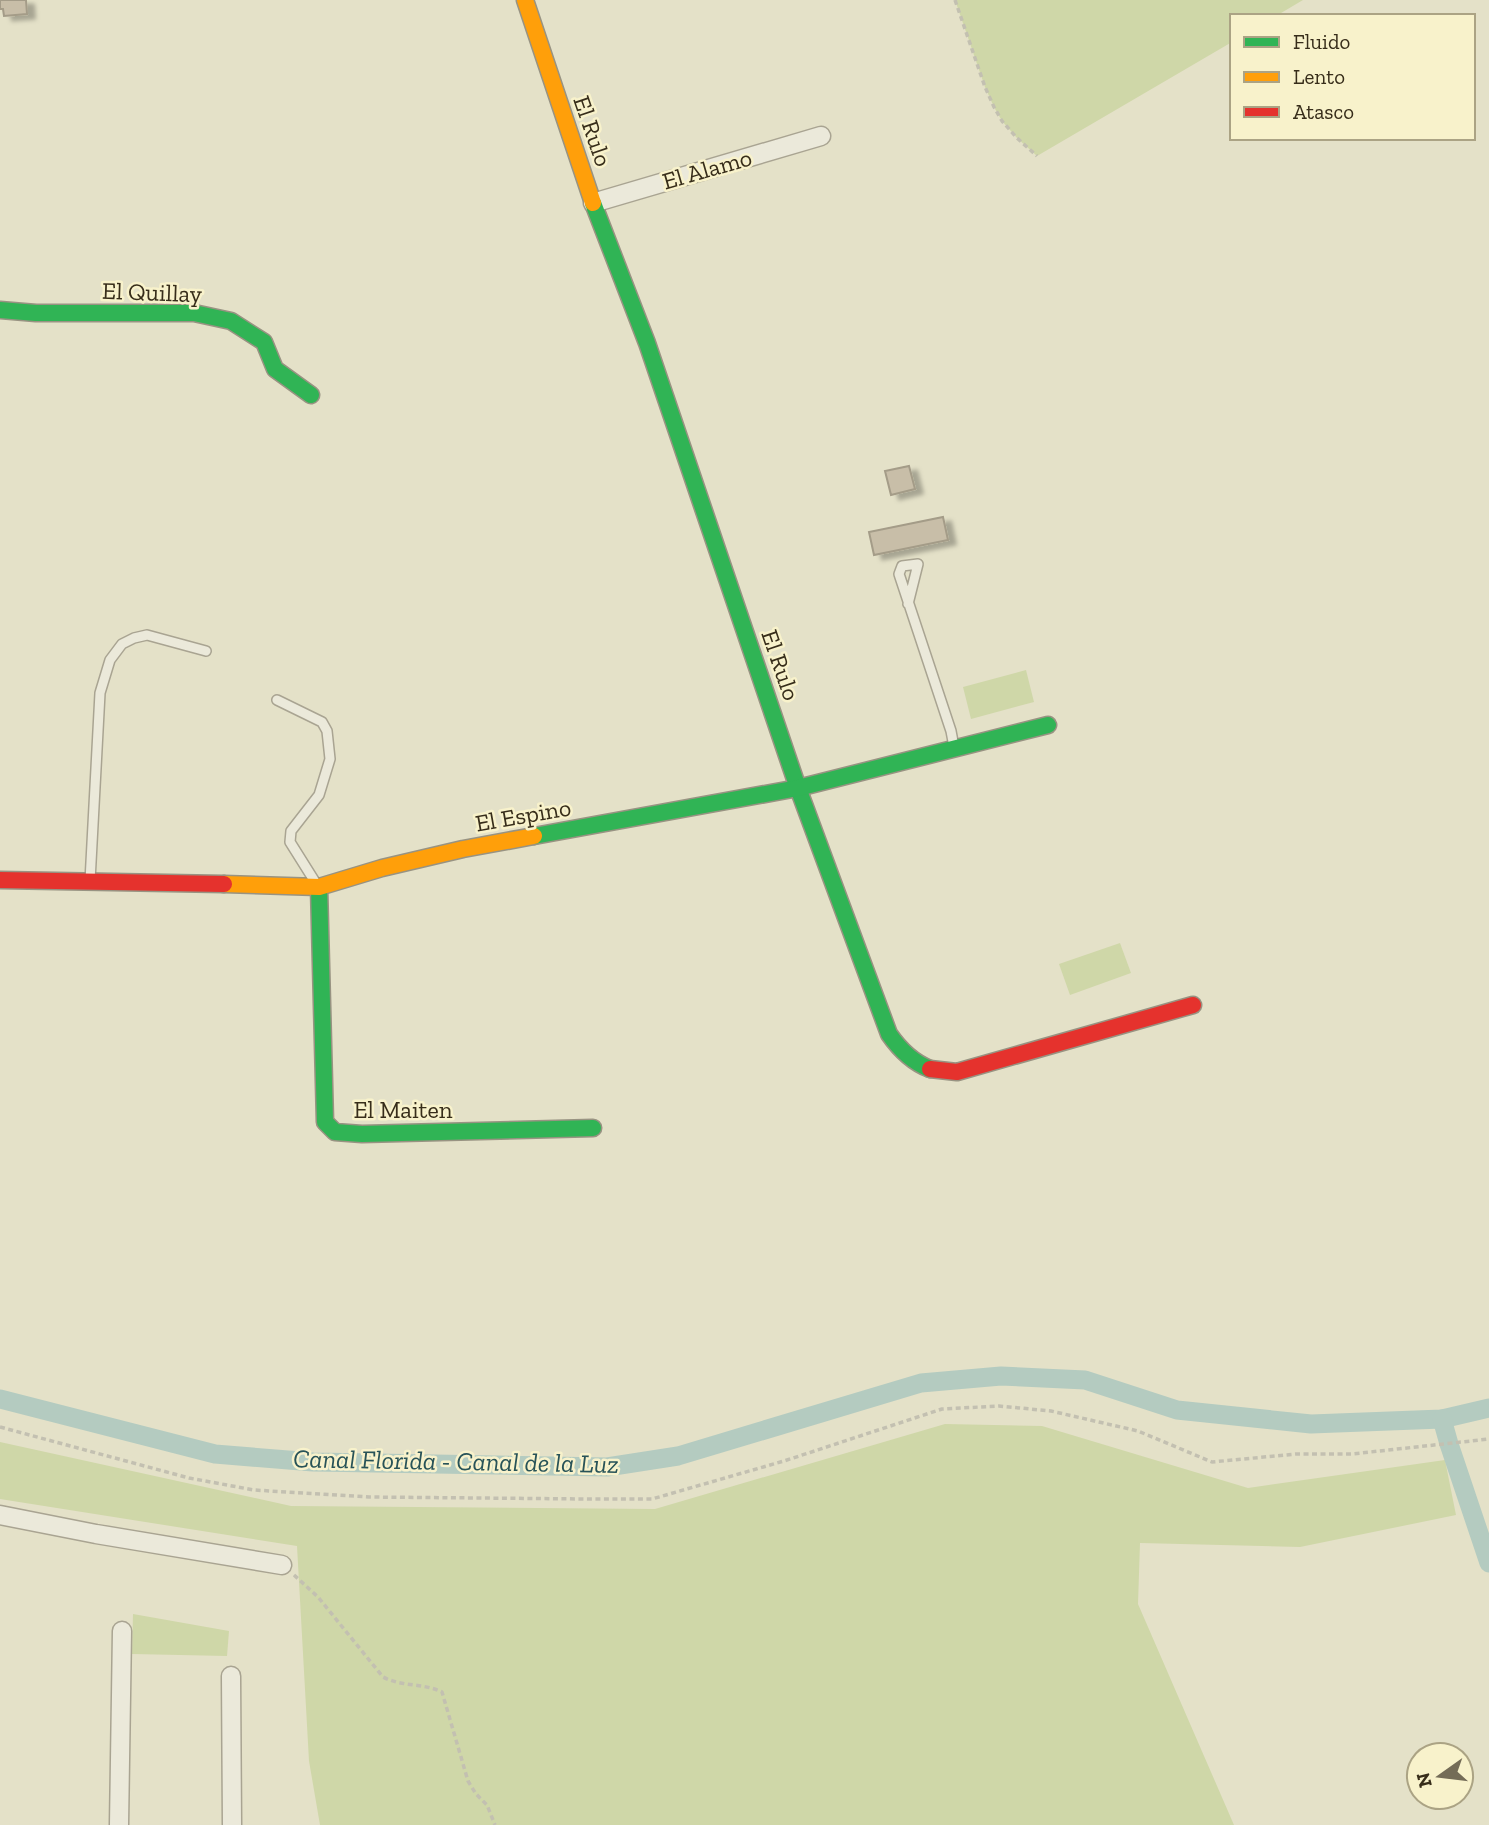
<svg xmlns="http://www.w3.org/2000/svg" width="1489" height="1825" viewBox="0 0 1489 1825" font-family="'Zilla Slab',serif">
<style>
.green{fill:#cfd7a8}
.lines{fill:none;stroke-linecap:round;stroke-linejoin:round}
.canal{stroke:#b4cbc0;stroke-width:19}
.building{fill:#c8bea8;stroke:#a49c88;stroke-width:2;filter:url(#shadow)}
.lane-casing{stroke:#a9a492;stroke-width:12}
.street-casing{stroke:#a9a492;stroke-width:21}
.fast-casing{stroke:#989382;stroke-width:19}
.slow-casing{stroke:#989382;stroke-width:19}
.jam-casing{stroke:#989382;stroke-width:19}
.path{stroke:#c3c0b1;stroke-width:3.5;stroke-dasharray:5 3.5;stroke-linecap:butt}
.lane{stroke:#ebe9da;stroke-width:9}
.street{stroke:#ebe9da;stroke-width:18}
.fast{stroke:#30b455;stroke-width:16}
.slow{stroke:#ff9f0a;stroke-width:16}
.jam{stroke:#e5322d;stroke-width:16}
.labels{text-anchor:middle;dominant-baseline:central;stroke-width:5;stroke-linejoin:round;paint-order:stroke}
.street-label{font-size:24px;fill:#372d1a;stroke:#f8f2cb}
.water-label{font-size:26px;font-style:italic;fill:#285358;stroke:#f8f2cb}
</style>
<defs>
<filter id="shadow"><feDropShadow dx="8" dy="4.5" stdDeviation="2" flood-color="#0004"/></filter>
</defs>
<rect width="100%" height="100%" fill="#e4e1c8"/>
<g class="green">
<path d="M 955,0 L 1303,0 L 1276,16 L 1232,16 L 1232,42 L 1037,156 L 1017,138 L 1002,121 L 994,107 L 985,87 Z"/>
<path d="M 1026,670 L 1034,702 L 971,719 L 963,687 Z"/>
<path d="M 1120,943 L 1131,973 L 1070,995 L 1059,964 Z"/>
<path d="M 945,1424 L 1042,1426 L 1248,1488 L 1445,1460 L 1456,1515 L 1300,1547 L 1140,1543 L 1138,1604 L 1234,1825 L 320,1825 L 309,1761 L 297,1546 L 0,1499 L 0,1442 L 291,1506 L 655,1509 Z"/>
<path d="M 133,1614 L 229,1631 L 227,1656 L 132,1654 Z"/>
</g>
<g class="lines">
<g class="canal">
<path d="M 0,1399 L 215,1454 L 313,1462 L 607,1467 L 678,1456 L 921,1383 L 1001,1376 L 1085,1380 L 1177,1410 L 1311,1424 L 1442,1419 L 1489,1408"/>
<path d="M 1442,1419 L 1449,1444 L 1489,1563"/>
</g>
</g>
<g class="building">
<path d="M 0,0 L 26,0 L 27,14 L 4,16 L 3,9 L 0,9 Z"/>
<path d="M 909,466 L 915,489 L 891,495 L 885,471 Z"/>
<path d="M 943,517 L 948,540 L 874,555 L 869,532 Z"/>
</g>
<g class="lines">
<g class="lane-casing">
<g id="lane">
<path d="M 908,604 L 918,564 L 902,566 L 899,574 L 951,731 L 954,747"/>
<path d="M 277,700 L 322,722 L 327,731 L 330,759 L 319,795 L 291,831 L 290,842 L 317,885"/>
<path d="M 90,881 L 100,693 L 110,660 L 122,644 L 134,638 L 147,635 L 206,651"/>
</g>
</g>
<g class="street-casing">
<g id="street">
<path d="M 593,203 L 821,136"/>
<path d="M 0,1515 L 96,1534 L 282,1565"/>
<path d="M 231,1676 L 232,1825"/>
<path d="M 119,1825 L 122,1631"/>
</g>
</g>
<g class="fast-casing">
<g id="fast">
<path d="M 593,203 L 647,343 L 798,788 L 889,1034 C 900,1050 912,1062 930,1069"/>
<path d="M 0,310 L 36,313 L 194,313 L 231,321 L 264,342 L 275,369 L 311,395"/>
<path d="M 534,836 L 798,788 L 1048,725"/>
<path d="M 319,887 L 325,1122 L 335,1132 L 362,1134 L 593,1128"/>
</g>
</g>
<g class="slow-casing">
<g id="slow">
<path d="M 525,0 L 593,203"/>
<path d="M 224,884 L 319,887 L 382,868 L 463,849 L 534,836"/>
</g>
</g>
<g class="jam-casing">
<g id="jam">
<path d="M 0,880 L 224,884"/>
<path d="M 930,1069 L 957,1072 L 1193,1005"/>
</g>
</g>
<g class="path">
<path d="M 955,0 L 985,87 L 994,107 L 1002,121 L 1017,138 L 1037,156"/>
<path d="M 0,1427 L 189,1478 L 254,1490 L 369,1497 L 588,1499 L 652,1499 L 784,1461 L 942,1409 L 999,1406 L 1051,1411 L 1138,1431 L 1212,1462 L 1296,1454 L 1352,1454 L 1489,1439"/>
<path d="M 294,1575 L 318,1597 L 383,1677 C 402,1687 424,1683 442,1692 L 468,1781 L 476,1794 L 487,1805 L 495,1825"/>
</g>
<use href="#lane" class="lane"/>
<use href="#street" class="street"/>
<use href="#fast" class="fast"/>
<use href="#slow" class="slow"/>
<use href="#jam" class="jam"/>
</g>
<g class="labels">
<g class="street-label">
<text transform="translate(593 131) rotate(71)">El Rulo</text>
<text transform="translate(707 169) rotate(-16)">El Alamo</text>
<text transform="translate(152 292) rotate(2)">El Quillay</text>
<text transform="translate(781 665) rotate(71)">El Rulo</text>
<text transform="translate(523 815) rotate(-10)">El Espino</text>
<text x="403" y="1109">El Maiten</text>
</g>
<g class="water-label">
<text transform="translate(456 1461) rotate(1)">Canal Florida - Canal de la Luz</text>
</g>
</g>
<rect x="1230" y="14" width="245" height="126" fill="#f8f2cb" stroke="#aba384" stroke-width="2"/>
<rect x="1244" y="37" width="35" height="10" fill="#30b455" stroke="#aba384" stroke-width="2"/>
<text x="1293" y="49" font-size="21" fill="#372d1a">Fluido</text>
<rect x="1244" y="72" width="35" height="10" fill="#ff9f0a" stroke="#aba384" stroke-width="2"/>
<text x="1293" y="84" font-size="21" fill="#372d1a">Lento</text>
<rect x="1244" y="107" width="35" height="10" fill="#e5322d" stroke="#aba384" stroke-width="2"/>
<text x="1293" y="119" font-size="21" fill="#372d1a">Atasco</text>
<g transform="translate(1440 1776) rotate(256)"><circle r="33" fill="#f8f2cb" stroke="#aba384" stroke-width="2"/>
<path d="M0-5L12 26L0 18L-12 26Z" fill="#746c57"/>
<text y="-10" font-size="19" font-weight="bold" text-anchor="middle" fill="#372d1a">N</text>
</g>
</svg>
